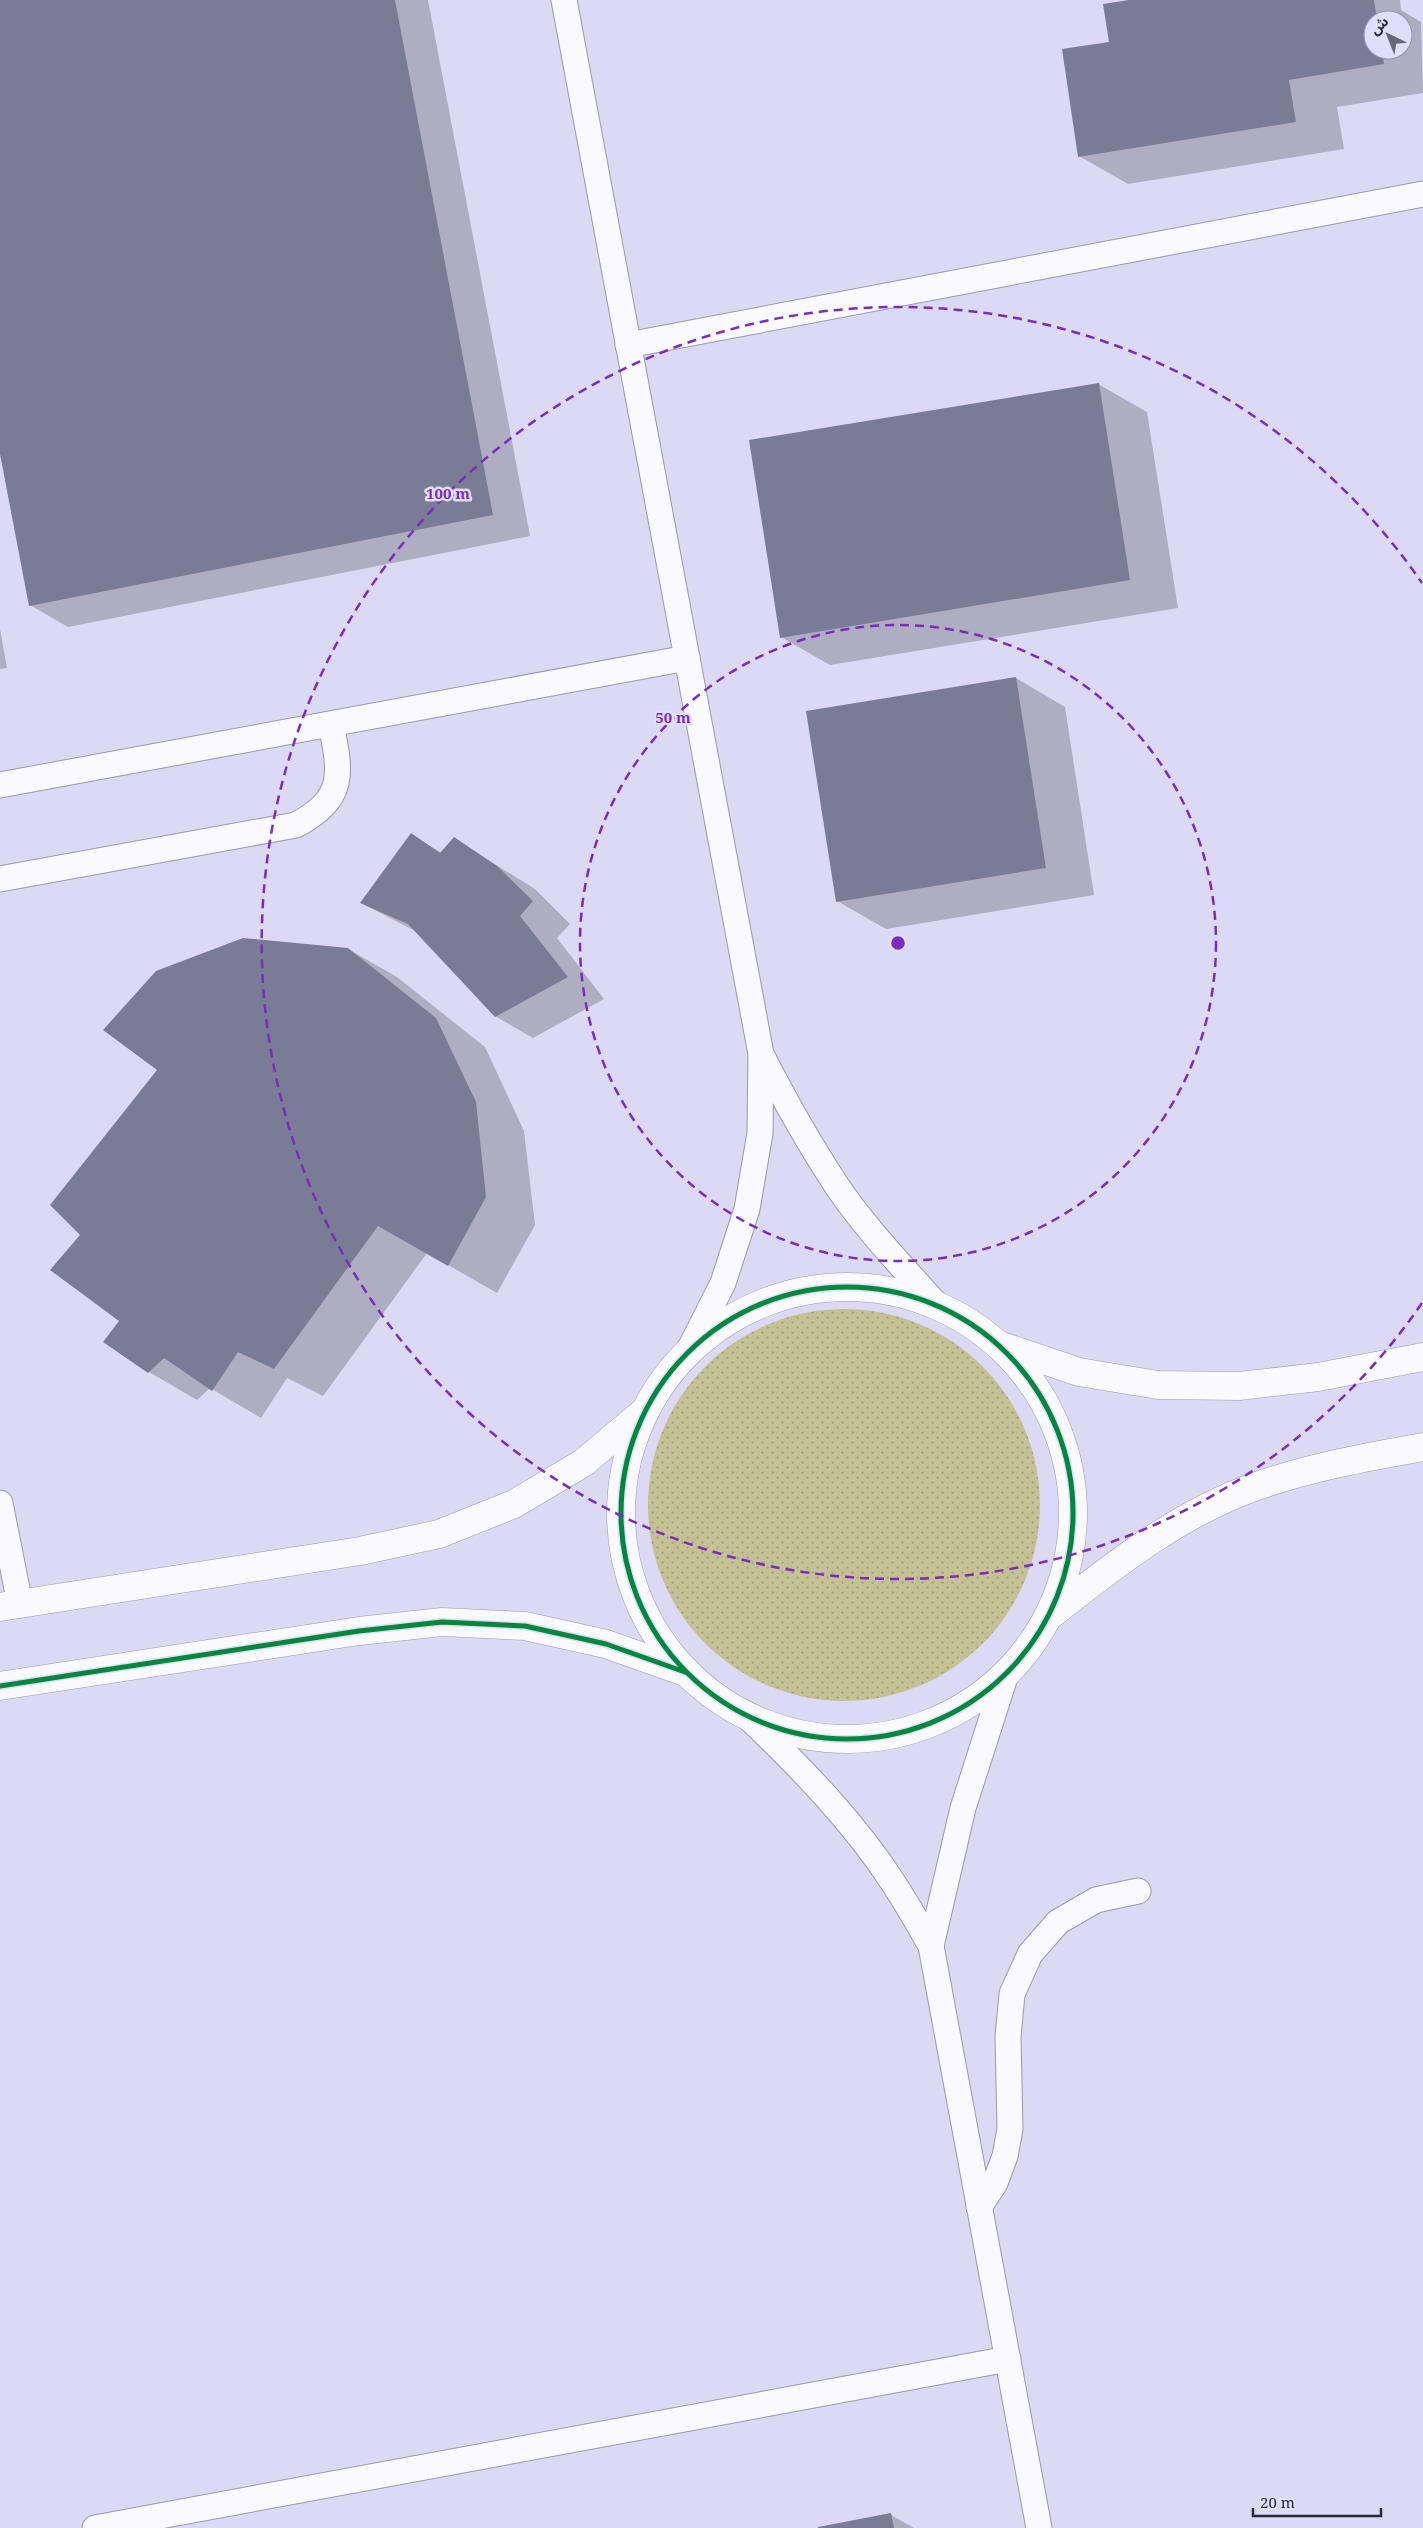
<svg xmlns="http://www.w3.org/2000/svg" width="1423" height="2528" viewBox="0 0 1423 2528" font-family="'Noto Serif','Noto Sans Arabic',serif">
<style>
.grass{fill:url(#grass-dots)}
.shadow{fill:#0003;fill-rule:evenodd}
.building{fill:#7a7c96}
.lines{fill:none;stroke-linecap:round;stroke-linejoin:round}
.lane-casing{stroke:#9a99ad;stroke-width:27}
.street-casing{stroke:#9a99ad;stroke-width:29}
.lane{stroke:#faf9fd;stroke-width:25}
.street{stroke:#faf9fd;stroke-width:28}
.cycleway-casing{stroke:#dfdefb;stroke-width:8}
.cycleway{stroke:#00873e;stroke-width:5}
.ring{fill:none;stroke:#7b2cbf;stroke-width:2.5;stroke-dasharray:9 6}
.centre{fill:#7b2cbf;stroke:#dfdefb;stroke-width:2.5}
.ring-label{font-size:15px;text-anchor:middle;font-weight:bold;fill:#7b2cbf;stroke:#dfdefb;stroke-width:5;stroke-linejoin:round;paint-order:stroke}
</style>
<defs>
<pattern id="grass-dots" width="8" height="8" patternUnits="userSpaceOnUse" patternTransform="scale(1.25)"><rect width="8" height="8" fill="#c4c194"/><path d="M2 2h.1M6 6h.1" fill="none" stroke="#9f9d7a" stroke-width="1.8" stroke-linecap="round"/></pattern>
</defs>
<rect width="100%" height="100%" fill="#dbd9f3"/>
<circle class="grass" cx="844" cy="1505" r="196"/>
<g class="shadow">
<path d="M 0,0 L 428,0 L 530,536 L 68,627 L 30,605 L 0,447 Z"/>
<path d="M 1137,0 L 1400,0 L 1401,10 L 1421,22 L 1423,93 L 1337,107 L 1344,149 L 1128,184 L 1079,156 L 1110,43 ZM 1373,20 L 1403,20 L 1403,50 L 1373,50 Z"/>
<path d="M 1098,384 L 1147,412 L 1178,608 L 830,665 L 781,637 Z"/>
<path d="M 0,629 L 7,668 L 0,669 Z"/>
<path d="M 1016,678 L 1065,707 L 1094,895 L 886,929 L 837,901 Z"/>
<path d="M 411,835 L 442,853 L 454,839 L 535,889 L 570,924 L 557,938 L 604,999 L 533,1038 L 495,1016 L 417,932 L 361,903 Z"/>
<path d="M 348,949 L 397,977 L 485,1047 L 524,1131 L 535,1225 L 497,1293 L 427,1253 L 323,1396 L 287,1378 L 261,1418 L 210,1388 L 197,1400 L 149,1372 L 120,1320 Z"/>
<path d="M 891,2515 L 914,2528 L 820,2528 Z"/>
</g>
<g class="building">
<path d="M 0,0 L 395,0 L 493,515 L 29,606 L 0,454 Z"/>
<path d="M 1129,0 L 1374,0 L 1377,20 L 1373,20 L 1373,50 L 1382,50 L 1384,64 L 1289,80 L 1296,122 L 1078,157 L 1062,49 L 1109,42 L 1103,4 Z"/>
<path d="M 1099,383 L 1130,580 L 780,638 L 749,440 Z"/>
<path d="M 1016,677 L 1046,868 L 836,902 L 806,711 Z"/>
<path d="M 411,833 L 440,853 L 454,837 L 497,866 L 533,901 L 520,916 L 568,977 L 495,1017 L 408,924 L 360,903 Z"/>
<path d="M 243,938 L 348,948 L 436,1018 L 476,1102 L 486,1197 L 448,1266 L 378,1226 L 274,1369 L 238,1352 L 212,1391 L 164,1358 L 148,1373 L 103,1342 L 119,1321 L 50,1270 L 80,1235 L 50,1205 L 157,1070 L 103,1030 L 156,971 Z"/>
<path d="M 891,2513 L 894,2528 L 818,2528 L 818,2527 Z"/>
</g>
<g class="lines">
<g class="lane-casing">
<g id="lane">
<path d="M 564,0 L 761,1054 L 760,1133 L 747,1209 L 723,1283 L 688,1352"/>
<path d="M 628,345 L 1423,194"/>
<path d="M 0,785 L 687,658"/>
<path d="M 0,879 L 296,825 C 346,798 341,774 331,724"/>
<path d="M 762,1056 C 785,1101 809,1144 837,1186 C 865,1228 901,1265 935,1303"/>
<path d="M 0,1503 L 20,1604"/>
<path d="M 749,1718 C 802,1769 854,1822 894,1884 C 907,1904 919,1925 931,1946 L 1039,2528"/>
<path d="M 931,1946 L 963,1808 L 1006,1674"/>
<path d="M 979,2207 L 995,2183 L 1005,2156 L 1010,2129 L 1008,2037 L 1012,1994 L 1030,1954 L 1058,1922 L 1096,1900 L 1138,1891"/>
<path d="M 95,2528 L 1008,2359"/>
</g>
</g>
<g class="street-casing">
<g id="street">
<circle cx="847" cy="1513" r="226"/>
<path d="M 1002,1346 L 1079,1372 L 1158,1385 L 1239,1386 L 1318,1377 L 1423,1357"/>
<path d="M 0,1607 L 360,1551 L 439,1534 L 514,1504 L 583,1463 L 645,1411"/>
<path d="M 1049,1616 C 1113,1566 1179,1513 1257,1486 C 1311,1467 1367,1457 1423,1447"/>
<path d="M 0,1686 L 359,1631 L 442,1622 L 525,1626 L 606,1644 L 685,1672"/>
</g>
</g>
<use href="#lane" class="lane"/>
<use href="#street" class="street"/>
<g class="cycleway-casing">
<g id="cycleway">
<circle cx="847" cy="1513" r="226"/>
<path d="M 0,1686 L 359,1631 L 442,1622 L 525,1626 L 606,1644 L 685,1672"/>
</g>
</g>
<use href="#cycleway" class="cycleway"/>
</g>
<g class="ring">
<circle cx="898" cy="943" r="318"/>
<path d="M1422 1303A636 636 0 1 1 1422 583"/>
</g>
<circle cx="898" cy="943" r="8" class="centre"/>
<g class="ring-label">
<text x="448" y="499">100 m</text>
<text x="673" y="723">50 m</text>
</g>
<g transform="translate(1388 35) rotate(317)"><circle r="24" fill="#dfdefb" stroke="#9795ae"/>
<path d="M0-4L9 19L0 12L-9 19Z" fill="#68667b"/>
<text y="-8" font-size="14" font-weight="bold" text-anchor="middle" fill="#2a283b">ش</text>
</g>
<path d="M1253 2508v8h128v-8" fill="none" stroke="#2a283b" stroke-width="2.5"/>
<text x="1260" y="2508" font-size="15" fill="#2a283b" stroke="#dfdefb" stroke-width="4" paint-order="stroke">20 m</text>
</svg>
